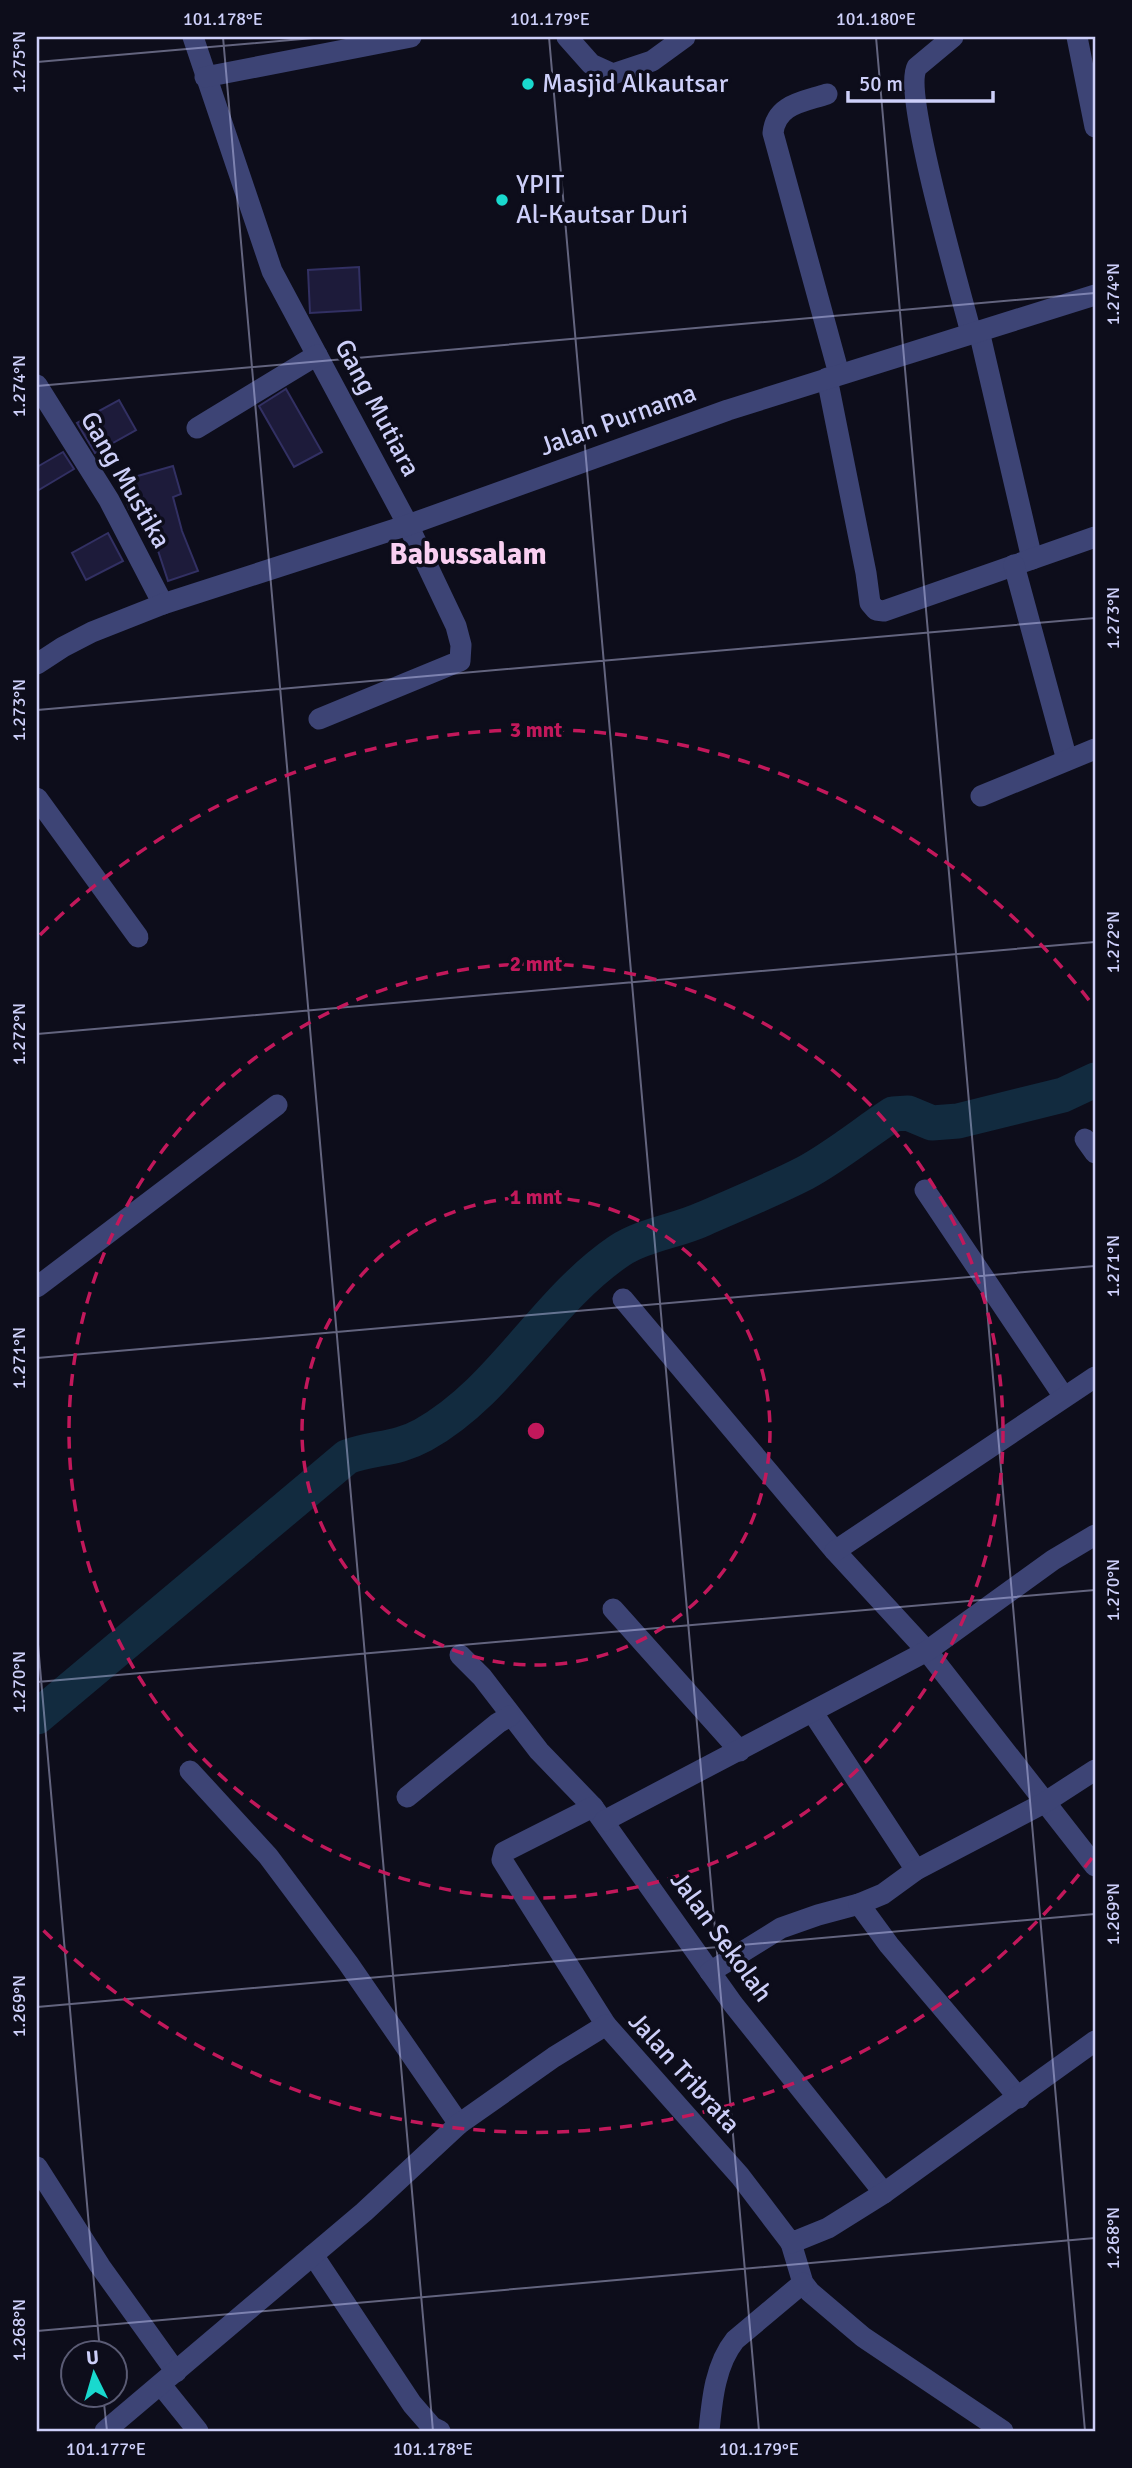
<svg xmlns="http://www.w3.org/2000/svg" width="1132" height="2468" viewBox="0 0 1132 2468" font-family="Signika,sans-serif">
<style>
.lines{fill:none;stroke-linecap:round;stroke-linejoin:round}
.river{stroke:#122b3f;stroke-width:35}
.building{fill:#1d1b3a;stroke:#323063;stroke-width:2}
.minor{stroke:#3d4475;stroke-width:21}
.ticks{fill:none;stroke:#cdcff9;stroke-width:2;stroke-opacity:0.45}
.ring{fill:none;stroke:#c2185b;stroke-width:3.5;stroke-dasharray:12 9}
.poi-dot{fill:#19d9ce;stroke:#0d0d1b;stroke-width:2.5}
.labels{text-anchor:middle;dominant-baseline:central;stroke-width:7;stroke-linejoin:round;paint-order:stroke}
.poi-label{font-size:26px;fill:#cdcff9;stroke:#0d0d1b;text-anchor:start}
.street-label{font-size:26px;fill:#cdcff9;stroke:#0d0d1b}
.quarter-label{font-size:30px;font-weight:bold;fill:#f9cff1;stroke:#0d0d1b}
.centre{fill:#c2185b;stroke:#0d0d1b;stroke-width:3.5}
.ring-label{font-size:21px;text-anchor:middle;font-weight:bold;fill:#c2185b;stroke:#0d0d1b;stroke-width:7;stroke-linejoin:round;paint-order:stroke}
.neatline{fill:none;stroke:#cdcff9;stroke-width:2.5}
.ticks-label{font-size:18px;text-anchor:middle;fill:#cdcff9}
</style>
<rect width="100%" height="100%" fill="#0d0d1b"/>
<g class="lines">
<path class="river" d="M 37,1717 L 347,1457 C 374,1447 396,1450 423,1435 C 502,1391 544,1302 619,1251 C 643,1235 677,1231 703,1219 C 737,1204 772,1190 805,1173 C 835,1157 864,1133 893,1114 L 908,1113 L 932,1123 L 958,1121 L 1063,1095 L 1095,1080"/>
</g>
<g class="building">
<path d="M 359,267 L 361,310 L 310,313 L 308,270 Z"/>
<path d="M 286,389 L 322,452 L 294,467 L 259,406 Z"/>
<path d="M 119,400 L 136,430 L 95,453 L 77,423 Z"/>
<path d="M 63,452 L 74,469 L 37,491 L 37,467 Z"/>
<path d="M 173,466 L 181,494 L 173,497 L 182,531 L 198,571 L 168,581 L 143,505 L 129,509 L 120,481 Z"/>
<path d="M 108,533 L 123,561 L 86,580 L 72,553 Z"/>
</g>
<g class="lines">
<g class="minor">
<path d="M 193,37 L 272,271 L 408,525 L 456,626 L 461,645 L 460,661 L 319,719"/>
<path d="M 567,37 L 591,64 L 613,74 L 652,61 L 685,37"/>
<path d="M 953,37 L 917,67 C 902,93 961,293 971,333"/>
<path d="M 1077,37 L 1095,127"/>
<path d="M 205,77 L 411,37"/>
<path d="M 827,94 C 803,102 776,104 773,133 L 839,374"/>
<path d="M 979,331 L 1032,559"/>
<path d="M 827,378 L 866,573 L 870,603 L 876,610 L 884,611 L 1095,537"/>
<path d="M 37,385 L 109,500 L 163,604"/>
<path d="M 197,428 L 317,355"/>
<path d="M 1014,565 L 1067,760"/>
<path d="M 37,664 L 63,647 L 92,632 L 163,604 L 408,525 L 728,410 L 1095,295"/>
<path d="M 981,796 L 1095,749"/>
<path d="M 37,798 L 138,937"/>
<path d="M 1085,1139 L 1095,1153"/>
<path d="M 925,1190 L 1064,1397"/>
<path d="M 37,1287 L 277,1105"/>
<path d="M 623,1299 L 835,1551 L 927,1651 L 1095,1866"/>
<path d="M 835,1551 L 1095,1377"/>
<path d="M 613,1609 L 740,1751"/>
<path d="M 460,1655 L 482,1677 L 539,1751 L 593,1807 L 733,2004 L 884,2193"/>
<path d="M 813,1713 L 916,1870"/>
<path d="M 190,1771 L 268,1856 L 348,1963 L 459,2124"/>
<path d="M 407,1797 L 498,1723 L 510,1716"/>
<path d="M 593,1807 L 504,1852 L 502,1860 L 606,2025"/>
<path d="M 604,1821 L 927,1651 L 1053,1560 L 1095,1535"/>
<path d="M 710,1972 L 781,1928 L 818,1915 L 859,1904"/>
<path d="M 1019,2098 L 889,1945 L 859,1904 L 883,1894 L 916,1870 L 1044,1803 L 1095,1770"/>
<path d="M 37,2167 L 100,2266 L 176,2372"/>
<path d="M 791,2243 L 803,2283 L 810,2292 L 863,2337 L 1003,2431"/>
<path d="M 313,2255 L 412,2404 L 432,2427 L 440,2431"/>
<path d="M 161,2385 L 198,2431"/>
<path d="M 105,2431 L 364,2212 L 459,2124 L 554,2057 L 606,2025 L 740,2176 L 791,2243 L 828,2228 L 884,2193 L 1095,2041"/>
<path d="M 709,2431 C 712,2400 715,2365 735,2340 L 803,2283"/>
</g>
</g>
<path class="ticks" d="M 223,37 L 433,2431M 549,37 L 759,2431M 876,37 L 1085,2431M 37,62 L 325,37M 37,386 L 1095,293M 37,710 L 1095,618M 37,1034 L 1095,942M 37,1358 L 1095,1266M 37,1633 L 100,2352M 37,1682 L 1095,1590M 37,2007 L 1095,1914M 37,2331 L 1095,2238M 103,2394 L 107,2431"/>
<g class="ring">
<circle cx="536" cy="1431" r="234"/>
<circle cx="536" cy="1431" r="467"/>
<path d="M1092 1858A701 701 0 0 1 40 1927M40 935A701 701 0 0 1 1092 1004"/>
</g>
<g class="poi-dot">
<circle cx="528" cy="84" r="7"/>
<circle cx="502" cy="200" r="7"/>
</g>
<g class="labels">
<g class="poi-label">
<text x="542" y="84">Masjid Alkautsar</text>
<text x="516" y="185">YPIT<tspan x="516" dy="30">Al-Kautsar Duri</tspan></text>
</g>
<g class="street-label">
<text transform="translate(377 408) rotate(62)">Gang Mutiara</text>
<text transform="translate(618 420) rotate(-20)">Jalan Purnama</text>
<text transform="translate(125 480) rotate(60)">Gang Mustika</text>
<text transform="translate(721 1937) rotate(54)">Jalan Sekolah</text>
<text transform="translate(684 2073) rotate(48)">Jalan Tribrata</text>
</g>
<g class="quarter-label">
<text x="468" y="554">Babussalam</text>
</g>
</g>
<circle cx="536" cy="1431" r="10" class="centre"/>
<g class="ring-label">
<text x="536" y="737">3 mnt</text>
<text x="536" y="971">2 mnt</text>
<text x="536" y="1204">1 mnt</text>
</g>
<rect width="1132" height="2468" fill="none" stroke="#0d0d1b" stroke-width="77"/>
<g transform="translate(94 2374) rotate(355)"><circle r="33" fill="#0d0d1b" stroke="#5a5b74" stroke-width="2"/>
<path d="M0-5L12 26L0 18L-12 26Z" fill="#19d9ce"/>
<text y="-10" font-size="19" font-weight="bold" text-anchor="middle" fill="#cdcff9">U</text>
</g>
<path d="M848 91v10h145v-10" fill="none" stroke="#cdcff9" stroke-width="3.5"/>
<text x="859" y="91" font-size="21" fill="#cdcff9" stroke="#0d0d1b" stroke-width="5" paint-order="stroke">50 m</text>
<rect x="38" y="38" width="1056" height="2392" class="neatline"/>
<g class="ticks-label">
<text x="223" y="25">101.178°E</text>
<text x="550" y="25">101.179°E</text>
<text x="876" y="25">101.180°E</text>
<text transform="translate(19 62) rotate(-90)" y="6">1.275°N</text>
<text transform="translate(1113 294) rotate(-90)" y="6">1.274°N</text>
<text transform="translate(19 386) rotate(-90)" y="6">1.274°N</text>
<text transform="translate(1113 618) rotate(-90)" y="6">1.273°N</text>
<text transform="translate(19 710) rotate(-90)" y="6">1.273°N</text>
<text transform="translate(1113 942) rotate(-90)" y="6">1.272°N</text>
<text transform="translate(19 1034) rotate(-90)" y="6">1.272°N</text>
<text transform="translate(1113 1266) rotate(-90)" y="6">1.271°N</text>
<text transform="translate(19 1358) rotate(-90)" y="6">1.271°N</text>
<text transform="translate(1113 1590) rotate(-90)" y="6">1.270°N</text>
<text transform="translate(19 1682) rotate(-90)" y="6">1.270°N</text>
<text transform="translate(1113 1914) rotate(-90)" y="6">1.269°N</text>
<text transform="translate(19 2006) rotate(-90)" y="6">1.269°N</text>
<text transform="translate(1113 2238) rotate(-90)" y="6">1.268°N</text>
<text transform="translate(19 2330) rotate(-90)" y="6">1.268°N</text>
<text x="106" y="2455">101.177°E</text>
<text x="433" y="2455">101.178°E</text>
<text x="759" y="2455">101.179°E</text>
</g>
</svg>
